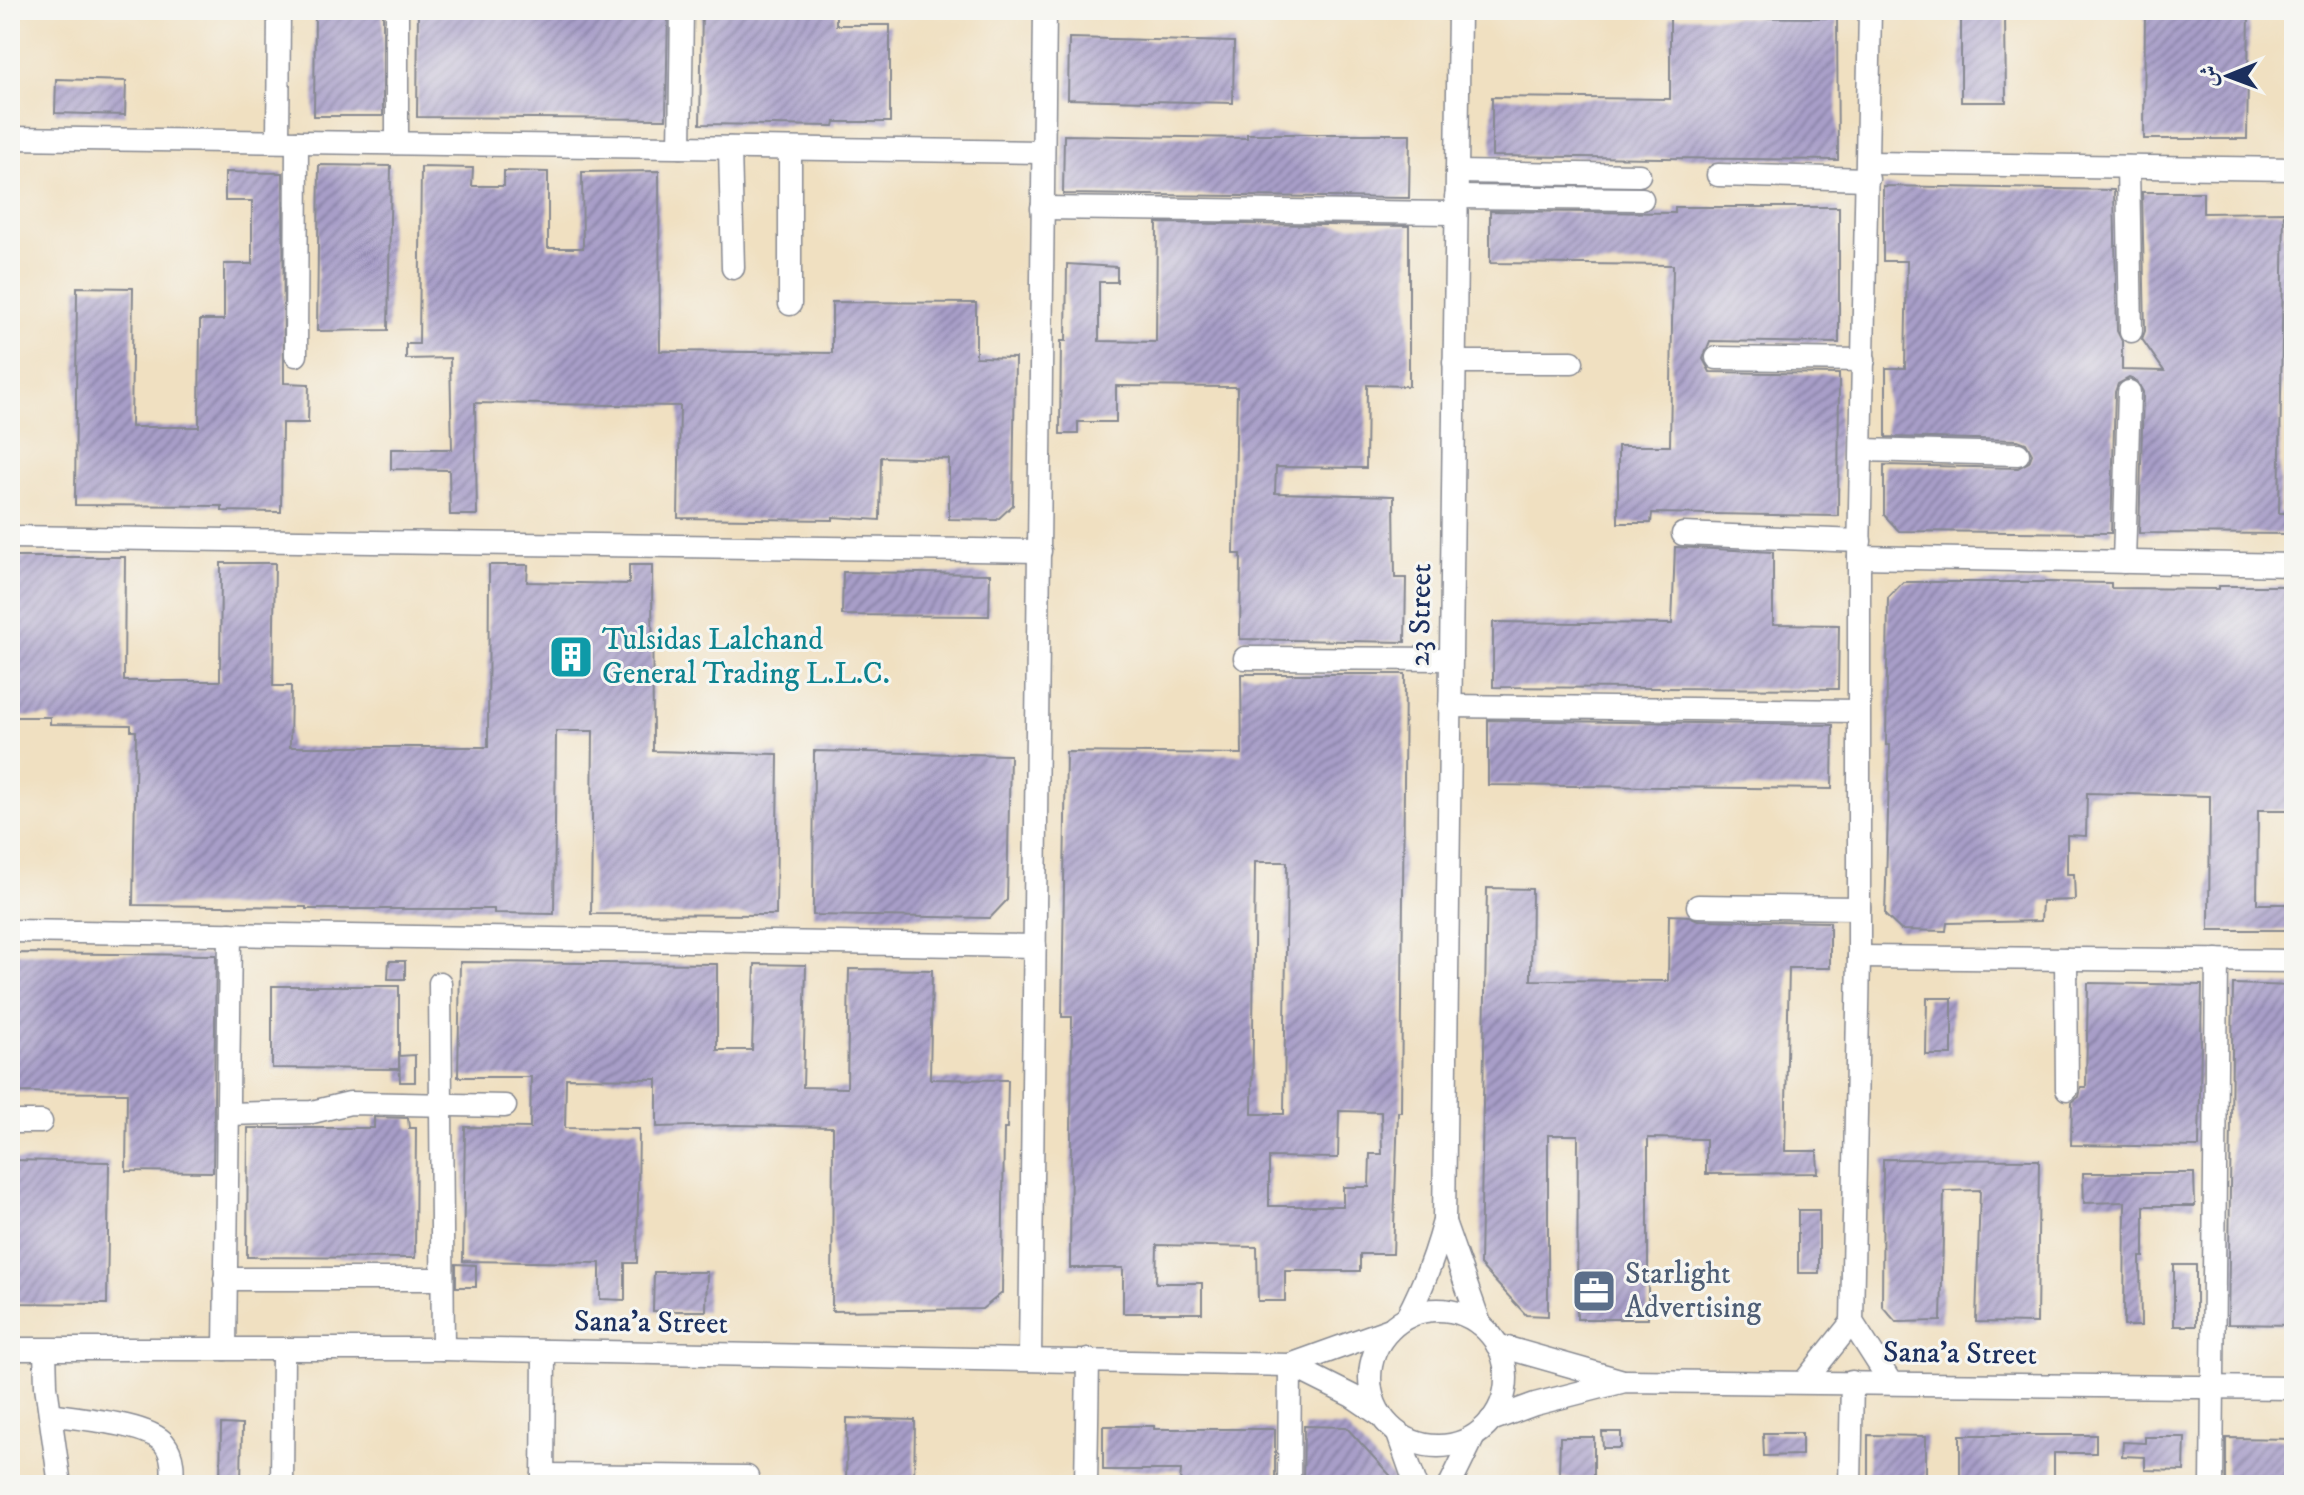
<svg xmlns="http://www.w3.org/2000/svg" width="2304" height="1495" viewBox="0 0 2304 1495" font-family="'IM FELL DW Pica',Amiri,serif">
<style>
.building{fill:url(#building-hatch);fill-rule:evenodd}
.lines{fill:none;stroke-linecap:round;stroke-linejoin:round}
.minor-casing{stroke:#868890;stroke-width:25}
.minor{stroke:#fff;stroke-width:22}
.labels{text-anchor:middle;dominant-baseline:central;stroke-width:6;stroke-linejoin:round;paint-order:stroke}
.street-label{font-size:30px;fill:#1b2f5e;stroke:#f6f6f2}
.culture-label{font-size:30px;fill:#0d838f;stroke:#f6f6f2;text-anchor:start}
.service-label{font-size:30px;fill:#4e5e75;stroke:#f6f6f2;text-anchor:start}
</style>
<defs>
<pattern id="building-hatch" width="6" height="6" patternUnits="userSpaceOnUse" patternTransform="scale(2)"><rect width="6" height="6" fill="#a89ec8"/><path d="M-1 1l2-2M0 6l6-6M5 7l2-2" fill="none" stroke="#8881a6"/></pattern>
</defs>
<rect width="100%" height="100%" fill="#f6f6f2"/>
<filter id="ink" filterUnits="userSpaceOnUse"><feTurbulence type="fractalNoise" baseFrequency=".0125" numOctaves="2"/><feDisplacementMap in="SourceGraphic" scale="16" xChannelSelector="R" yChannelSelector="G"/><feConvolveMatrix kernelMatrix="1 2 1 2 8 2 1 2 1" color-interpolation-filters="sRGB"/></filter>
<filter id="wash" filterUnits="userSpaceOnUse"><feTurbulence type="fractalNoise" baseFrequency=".006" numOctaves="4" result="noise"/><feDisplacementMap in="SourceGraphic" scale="32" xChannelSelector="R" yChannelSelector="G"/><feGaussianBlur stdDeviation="1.8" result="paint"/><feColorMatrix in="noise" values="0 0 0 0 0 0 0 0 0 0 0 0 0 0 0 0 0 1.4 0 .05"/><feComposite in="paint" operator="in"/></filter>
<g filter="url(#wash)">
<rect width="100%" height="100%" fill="#f0e0c1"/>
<g id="blocks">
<g class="building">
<path d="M 315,10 L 383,10 L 383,116 L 314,116 Z"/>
<path d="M 418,10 L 668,10 L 666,119 L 417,117 Z"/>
<path d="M 702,10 L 836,10 L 836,25 L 890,25 L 890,122 L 835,122 L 834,126 L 700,124 Z"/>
<path d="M 2145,10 L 2249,10 L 2247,139 L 2144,139 Z"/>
<path d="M 1670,17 L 1837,18 L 1838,160 L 1492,156 L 1492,97 L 1670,99 Z"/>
<path d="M 1961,17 L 2005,17 L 2006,102 L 1961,102 Z"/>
<path d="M 1069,38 L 1234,42 L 1233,103 L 1068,99 Z"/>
<path d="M 56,79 L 126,81 L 125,115 L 55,113 Z"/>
<path d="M 1247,134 L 1410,134 L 1409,198 L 1063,194 L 1064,135 L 1247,138 Z"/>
<path d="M 319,165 L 391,166 L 388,330 L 317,331 Z"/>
<path d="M 421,167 L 473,168 L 472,186 L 504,186 L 504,171 L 548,172 L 548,248 L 583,248 L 582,172 L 659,171 L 660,351 L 832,353 L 832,302 L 976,303 L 976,357 L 1015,358 L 1013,505 L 997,520 L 949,519 L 949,459 L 881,457 L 880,520 L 833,517 L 833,520 L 678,518 L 680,406 L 475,403 L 477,515 L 450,515 L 449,470 L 391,469 L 391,449 L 452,449 L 450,358 L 406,359 L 406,344 L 419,344 Z"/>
<path d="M 225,172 L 283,173 L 284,383 L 309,384 L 308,423 L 282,423 L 281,512 L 222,511 L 222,506 L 75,505 L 77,287 L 133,288 L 131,427 L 199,427 L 200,320 L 224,320 L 224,264 L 252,264 L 252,201 L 225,201 Z"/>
<path d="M 1883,186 L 2114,190 L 2117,331 L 2122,341 L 2122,370 L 2164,371 L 2142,339 L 2145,331 L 2142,192 L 2203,192 L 2203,213 L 2284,212 L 2279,513 L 2294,513 L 2294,534 L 2139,533 L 2143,392 L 2137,381 L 2129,378 L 2118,384 L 2115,392 L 2111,533 L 1899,531 L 1884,515 L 1884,465 L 2018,468 L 2029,462 L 2032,454 L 2026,443 L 2018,440 L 1886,437 L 1886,368 L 1905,368 L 1907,261 L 1883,261 Z"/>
<path d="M 1675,207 L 1839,207 L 1839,343 L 1710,341 L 1703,359 L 1710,372 L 1839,374 L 1838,516 L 1652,513 L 1651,523 L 1618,523 L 1618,446 L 1670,446 L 1673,265 L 1490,263 L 1490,211 L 1675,213 Z"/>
<path d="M 1157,223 L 1409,226 L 1409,386 L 1367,385 L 1366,468 L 1276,467 L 1275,493 L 1394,496 L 1395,578 L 1406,578 L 1405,642 L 1240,639 L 1241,554 L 1234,554 L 1237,387 L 1116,386 L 1116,422 L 1078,422 L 1078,434 L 1060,434 L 1061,341 L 1066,341 L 1067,264 L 1117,267 L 1117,282 L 1099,282 L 1099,341 L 1156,342 Z"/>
<path d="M 1675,547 L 1773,552 L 1773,624 L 1839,625 L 1838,689 L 1493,687 L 1493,622 L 1672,624 Z"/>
<path d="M 10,557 L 125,557 L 124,681 L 220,681 L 221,563 L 275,563 L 273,686 L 291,686 L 290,747 L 488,747 L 489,565 L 528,565 L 527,582 L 629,584 L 629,565 L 652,565 L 653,751 L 778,754 L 776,915 L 591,914 L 593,731 L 556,731 L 554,914 L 494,913 L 494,909 L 306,909 L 306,907 L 133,905 L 136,731 L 131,731 L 131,725 L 50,724 L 50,717 L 10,717 Z"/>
<path d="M 843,572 L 990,574 L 989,616 L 842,615 Z"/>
<path d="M 1903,582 L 2041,582 L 2111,583 L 2111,588 L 2219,589 L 2219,586 L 2294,586 L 2294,810 L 2258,810 L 2257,904 L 2294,904 L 2294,930 L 2209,930 L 2210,796 L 2087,793 L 2086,836 L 2067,835 L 2067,874 L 2074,874 L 2075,900 L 2042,901 L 2041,921 L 1947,923 L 1946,931 L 1901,930 L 1885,915 L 1890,745 L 1886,745 L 1888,598 Z"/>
<path d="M 1241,674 L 1405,674 L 1401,1112 L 1398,1112 L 1393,1254 L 1360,1254 L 1360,1271 L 1285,1271 L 1285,1301 L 1258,1301 L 1257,1247 L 1157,1245 L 1156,1283 L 1202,1283 L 1202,1313 L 1123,1313 L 1123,1268 L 1070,1268 L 1072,1017 L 1062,1017 L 1066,752 L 1242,754 ZM 1255,862 L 1287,862 L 1284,1114 L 1252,1114 ZM 1339,1111 L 1381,1112 L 1382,1154 L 1370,1154 L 1369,1187 L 1343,1187 L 1343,1206 L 1269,1206 L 1269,1157 L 1338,1158 Z"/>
<path d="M 1488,720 L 1833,725 L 1832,789 L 1488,785 Z"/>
<path d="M 814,751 L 1010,755 L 1007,900 L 990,918 L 813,915 Z"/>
<path d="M 1487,888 L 1532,889 L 1531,980 L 1668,981 L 1669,915 L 1689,916 L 1698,920 L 1830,922 L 1830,968 L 1789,968 L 1785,1151 L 1817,1151 L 1818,1173 L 1706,1174 L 1706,1139 L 1648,1138 L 1648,1319 L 1577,1319 L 1578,1135 L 1548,1135 L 1548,1316 L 1526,1315 L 1480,1265 Z"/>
<path d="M 10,953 L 216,955 L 213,1172 L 126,1171 L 127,1093 L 10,1092 Z"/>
<path d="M 389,961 L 405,961 L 405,979 L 388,979 Z"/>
<path d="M 460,962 L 717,964 L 717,1050 L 752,1050 L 755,964 L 806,965 L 803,1087 L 847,1088 L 849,969 L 932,970 L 930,1079 L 1008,1080 L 1007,1129 L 1004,1129 L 1002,1293 L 982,1309 L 832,1311 L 833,1127 L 735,1125 L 657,1127 L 657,1079 L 566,1078 L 565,1128 L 639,1129 L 637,1263 L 625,1263 L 625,1300 L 600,1299 L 600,1263 L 463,1261 L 465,1127 L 530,1128 L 531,1077 L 458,1077 Z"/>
<path d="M 2088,983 L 2202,985 L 2199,1147 L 2071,1145 L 2072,1102 L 2079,1097 L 2081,1088 L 2086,1088 Z"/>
<path d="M 2233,984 L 2294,986 L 2294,1325 L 2228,1324 Z"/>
<path d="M 272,986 L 399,986 L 399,1069 L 272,1068 Z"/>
<path d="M 1927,998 L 1952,998 L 1952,1055 L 1926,1055 Z"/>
<path d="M 415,1055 L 415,1082 L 400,1082 L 399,1056 Z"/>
<path d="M 374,1117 L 408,1118 L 409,1128 L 416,1128 L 415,1258 L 247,1257 L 248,1128 L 374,1128 Z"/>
<path d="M 1883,1159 L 2039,1160 L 2037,1323 L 1976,1322 L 1980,1190 L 1944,1191 L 1941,1321 L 1896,1322 L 1882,1306 Z"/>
<path d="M 10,1160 L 109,1162 L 107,1304 L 10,1303 Z"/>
<path d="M 2083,1173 L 2194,1173 L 2195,1206 L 2144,1206 L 2144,1257 L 2140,1257 L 2141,1326 L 2124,1326 L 2125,1202 L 2084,1203 Z"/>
<rect x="1798" y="1210" width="21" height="63"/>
<path d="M 456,1264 L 476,1265 L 476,1287 L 456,1287 Z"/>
<rect x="2174" y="1265" width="22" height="61"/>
<path d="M 654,1272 L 707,1272 L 706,1311 L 653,1311 Z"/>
<path d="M 847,1418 L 915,1420 L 914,1485 L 846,1485 Z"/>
<path d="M 221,1424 L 242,1425 L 241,1485 L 220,1485 Z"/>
<path d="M 1103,1426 L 1154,1426 L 1154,1429 L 1275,1429 L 1275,1485 L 1180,1485 L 1181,1470 L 1103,1470 Z"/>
<path d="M 1304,1426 L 1346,1427 L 1399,1485 L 1303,1485 Z"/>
<path d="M 1602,1432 L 1621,1432 L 1621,1448 L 1603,1448 Z"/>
<path d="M 1763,1433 L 1802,1433 L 1802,1455 L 1764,1456 Z"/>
<path d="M 1868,1435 L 1926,1436 L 1926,1485 L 1868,1485 Z"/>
<path d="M 1960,1435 L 2096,1435 L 2096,1453 L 2054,1453 L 2054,1485 L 1960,1485 Z"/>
<path d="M 1560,1437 L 1594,1437 L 1594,1479 L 1559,1479 Z"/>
<path d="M 2145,1437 L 2185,1437 L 2184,1471 L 2145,1470 L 2145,1457 L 2122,1456 L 2123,1442 L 2145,1443 Z"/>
<path d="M 2226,1438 L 2294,1439 L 2294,1485 L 2226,1485 Z"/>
</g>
</g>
</g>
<g filter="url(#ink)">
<use href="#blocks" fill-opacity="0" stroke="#868890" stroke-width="2"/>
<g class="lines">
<g class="minor-casing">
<g id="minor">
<path d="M 397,10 L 397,143"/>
<path d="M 1870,10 L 1859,557 L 1859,957 L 1852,1322 L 1891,1383"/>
<path d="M 10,138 L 1043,152"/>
<path d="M 278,141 L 279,10"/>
<path d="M 680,147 L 682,10"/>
<path d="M 730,148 L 733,268"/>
<path d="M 1869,163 L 2294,169"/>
<path d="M 2128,167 L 2131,331"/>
<path d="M 1457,172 L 1639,175"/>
<path d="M 1718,175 L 1868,179"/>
<path d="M 1456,197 L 1642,199"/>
<path d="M 1042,208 L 1455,213"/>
<path d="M 790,304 L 790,149"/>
<path d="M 296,355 L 297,142"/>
<path d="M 1717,358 L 1864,360"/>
<path d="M 1454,362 L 1572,362"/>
<path d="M 1862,450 L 2018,454"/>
<path d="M 1683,534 L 1860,541"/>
<path d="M 10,537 L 1040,551"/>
<path d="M 1859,557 L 2294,565"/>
<path d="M 2124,562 L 2129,392"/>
<path d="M 1245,658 L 1451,659"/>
<path d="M 1450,706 L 1858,711"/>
<path d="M 1698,906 L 1859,908"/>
<path d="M 10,931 L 1035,946"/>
<path d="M 1859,957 L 2294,961"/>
<path d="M 2066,959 L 2067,1089"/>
<path d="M 440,983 L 443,1349"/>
<path d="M 228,1114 L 312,1112 L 350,1103 L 505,1106"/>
<path d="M 10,1122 L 41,1122"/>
<path d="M 1444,1222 L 1480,1324"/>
<path d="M 225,1279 L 442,1279"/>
<circle cx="1438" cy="1378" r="68"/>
<path d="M 1407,1317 C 1424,1285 1435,1255 1444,1221 L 1459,10"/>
<path d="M 1497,1345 L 1620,1380"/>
<path d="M 10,1349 L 443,1349 L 1290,1365 L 1390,1329"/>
<path d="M 225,1349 L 230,934"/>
<path d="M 45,1350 L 46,1386 L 60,1485"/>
<path d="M 1030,1359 L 1045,10"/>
<path d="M 1290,1365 L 1352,1396 L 1380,1415"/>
<path d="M 1804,1382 L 1852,1322"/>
<path d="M 51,1414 C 78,1419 147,1423 164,1443 C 174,1455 173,1471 172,1485"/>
<path d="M 1491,1420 L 1535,1404 L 1625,1381 L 2294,1388"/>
<path d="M 1398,1434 L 1416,1485"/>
<path d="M 543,1475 L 747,1477"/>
<path d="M 282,1485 L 283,1350"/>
<path d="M 543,1485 L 544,1351"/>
<path d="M 1086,1485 L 1088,1360"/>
<path d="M 1289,1485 L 1290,1365"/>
<path d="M 1450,1485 L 1473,1438"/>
<path d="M 1850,1485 L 1852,1382"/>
<path d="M 2212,1485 L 2217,960"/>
</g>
</g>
<use href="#minor" class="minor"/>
</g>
</g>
<defs>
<g id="building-square" transform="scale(2.3)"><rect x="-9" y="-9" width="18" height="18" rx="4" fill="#0f9aa8" stroke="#f6f6f2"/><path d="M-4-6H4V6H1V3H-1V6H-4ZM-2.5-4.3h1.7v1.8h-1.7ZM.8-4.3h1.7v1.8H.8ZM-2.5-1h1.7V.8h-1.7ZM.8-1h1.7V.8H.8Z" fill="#fff"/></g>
<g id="office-square" transform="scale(2.3)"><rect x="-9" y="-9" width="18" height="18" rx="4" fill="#5c6f8a" stroke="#f6f6f2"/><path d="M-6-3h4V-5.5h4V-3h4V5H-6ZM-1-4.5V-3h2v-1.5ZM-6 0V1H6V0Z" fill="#fff"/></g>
</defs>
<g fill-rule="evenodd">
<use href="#building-square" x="571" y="657"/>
<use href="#office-square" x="1594" y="1291"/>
</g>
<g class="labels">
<g class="street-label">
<text transform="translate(1421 615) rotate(-89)">23 Street</text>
<text transform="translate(651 1323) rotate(1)">Sana'a Street</text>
<text transform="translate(1960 1354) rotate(1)">Sana'a Street</text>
</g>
<g class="culture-label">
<text x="602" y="640">Tulsidas Lalchand<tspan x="602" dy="34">General Trading L.L.C.</tspan></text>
</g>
<g class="service-label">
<text x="1625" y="1274">Starlight<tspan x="1625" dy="34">Advertising</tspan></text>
</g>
</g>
<rect width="2304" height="1495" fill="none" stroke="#f6f6f2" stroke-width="40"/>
<g transform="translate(2228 76) rotate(269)" stroke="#f6f6f2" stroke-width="6" paint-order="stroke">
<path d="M0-6L14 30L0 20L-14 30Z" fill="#1b2f5e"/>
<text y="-12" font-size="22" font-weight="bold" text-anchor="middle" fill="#1b2f5e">ش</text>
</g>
</svg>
